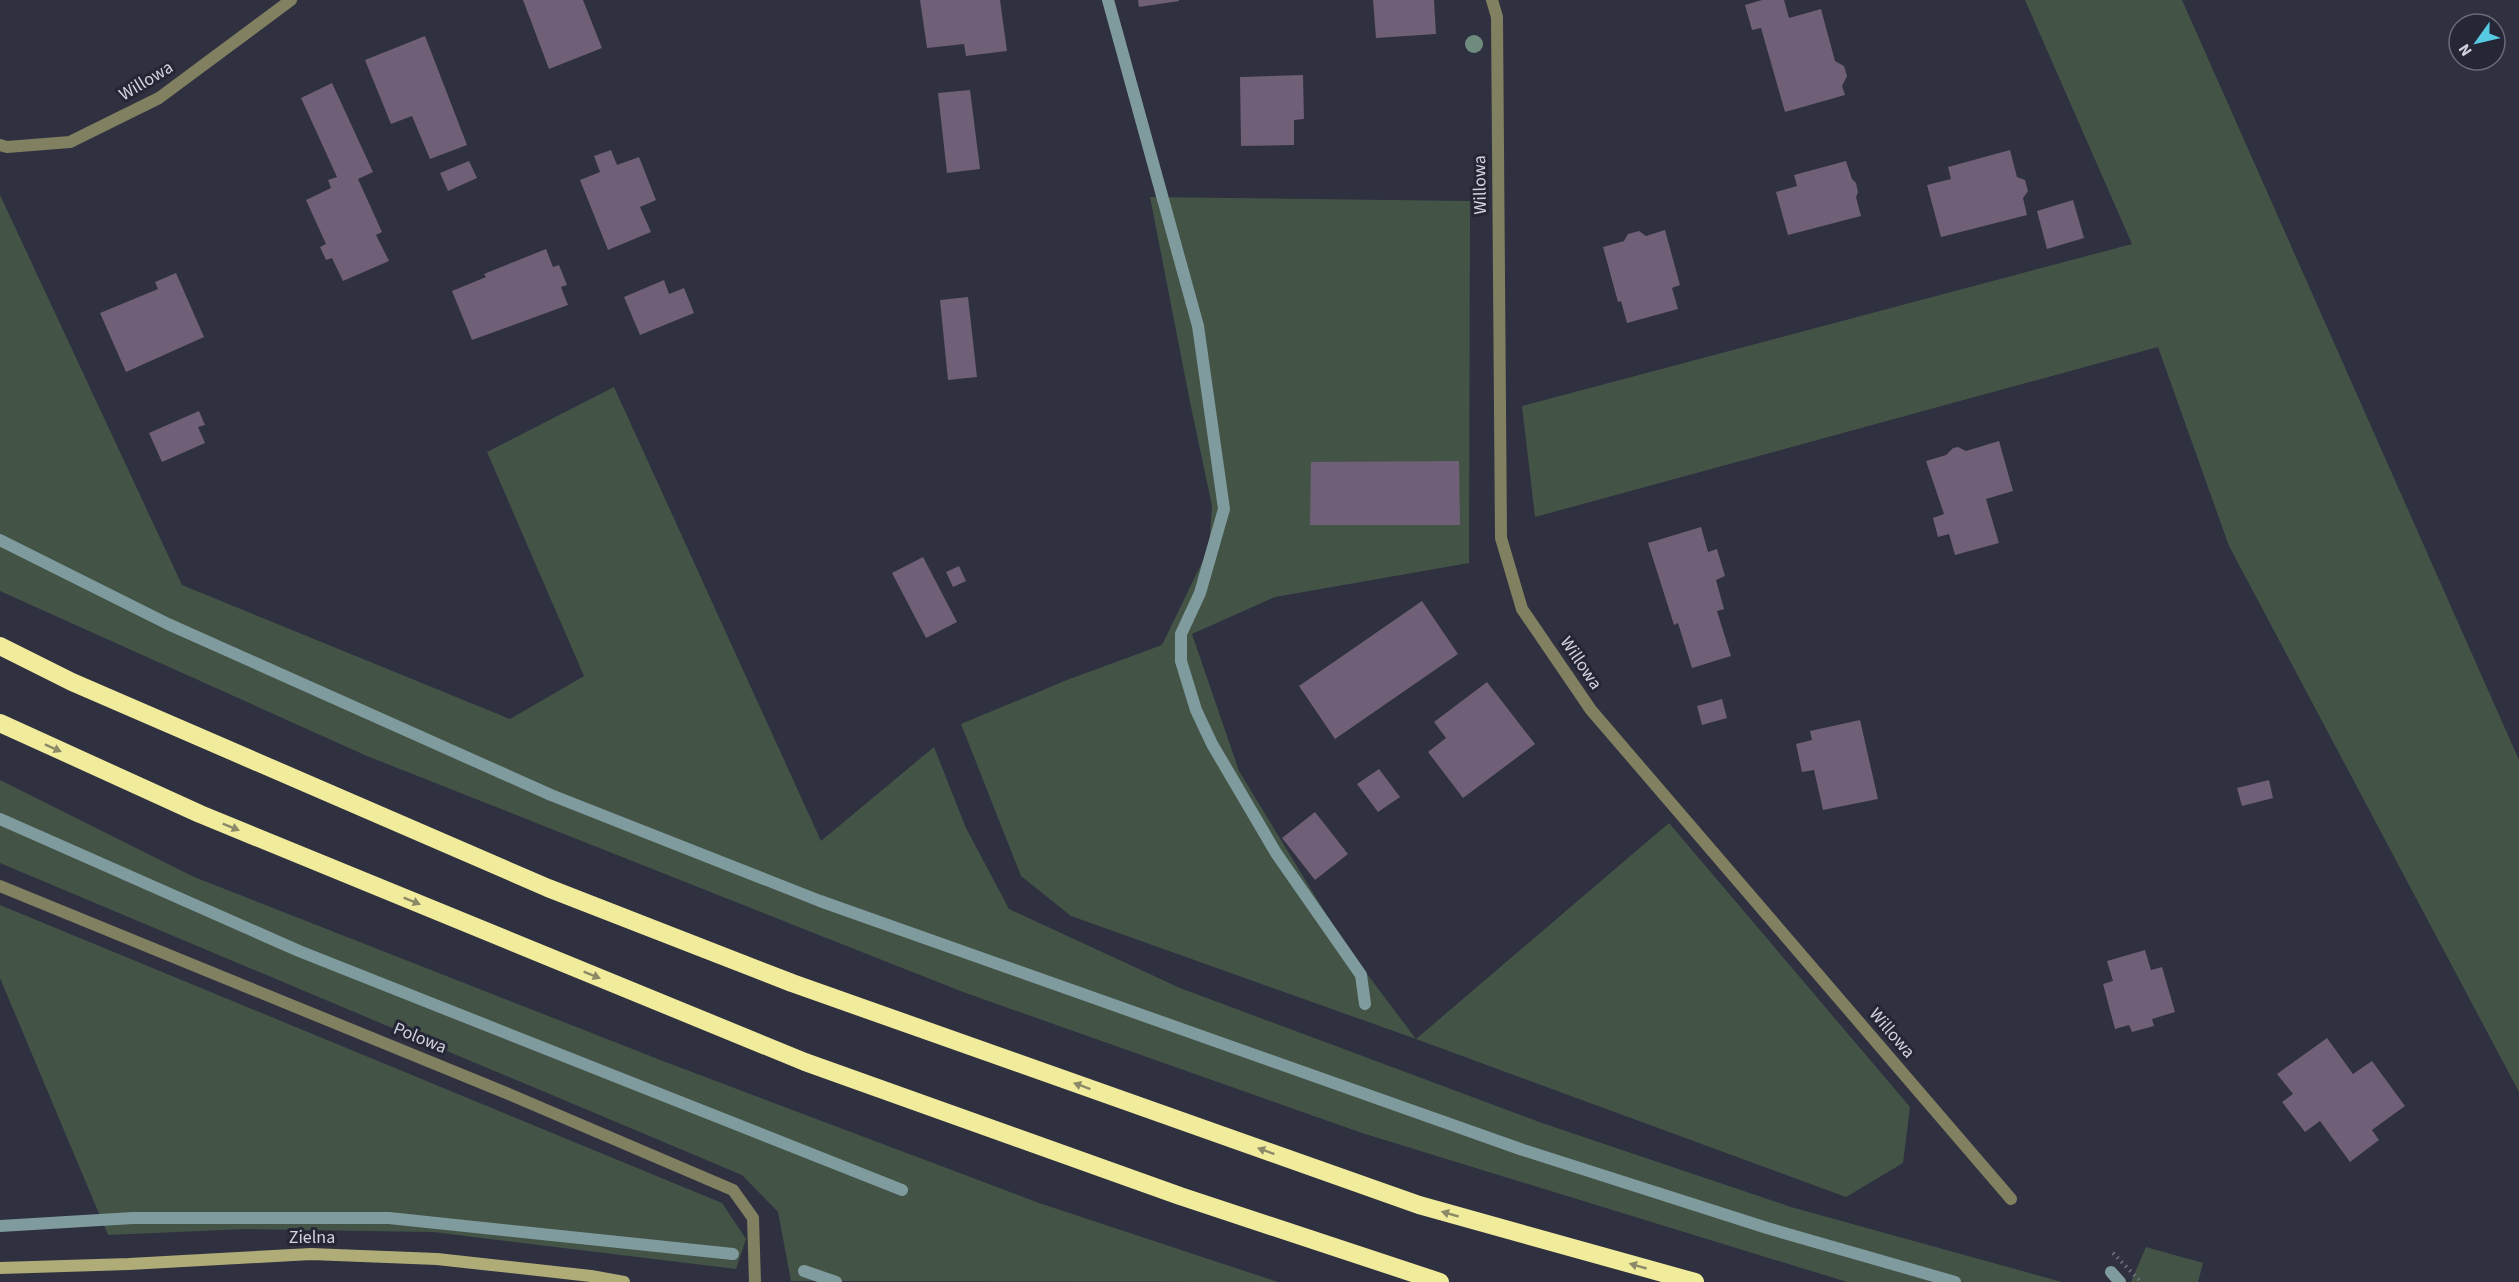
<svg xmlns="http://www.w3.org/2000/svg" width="2519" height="1282" viewBox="0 0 2519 1282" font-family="'Source Sans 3',sans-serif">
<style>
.green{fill:#435447}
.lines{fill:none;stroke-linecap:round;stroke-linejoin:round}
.stream{stroke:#809b9e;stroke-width:12}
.building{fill:#6f5f77}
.path{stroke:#737481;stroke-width:4;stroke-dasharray:1.5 4.5;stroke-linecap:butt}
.lane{stroke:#818060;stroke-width:12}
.street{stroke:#818060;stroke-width:12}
.secondary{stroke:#afac78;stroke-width:12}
.highway{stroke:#f1ec9b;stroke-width:18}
.tree{fill:#708c7f}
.oneway{fill:#8b8968}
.labels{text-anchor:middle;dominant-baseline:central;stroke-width:6;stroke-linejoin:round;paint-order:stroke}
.street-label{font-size:18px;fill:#d2d3dd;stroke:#252636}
</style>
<rect width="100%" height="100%" fill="#2f3040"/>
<g class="green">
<path d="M 2025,0 L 2182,0 L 2519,760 L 2519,1092 L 2229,546 L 2158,347 L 1535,517 L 1522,406 L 2132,244 Z"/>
<path d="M 0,195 L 182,585 L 510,719 L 584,676 L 487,452 L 614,387 L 821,841 L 934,747 L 966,828 L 1009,909 L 1180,988 L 1542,1123 L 1791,1207 L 2062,1282 L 1847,1282 L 1362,1133 L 963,992 L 367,756 L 0,591 Z"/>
<path d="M 1150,197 L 1470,201 L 1469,563 L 1275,597 L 1192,634 L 1239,771 L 1343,942 L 1416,1039 L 1669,823 L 1910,1107 L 1903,1163 L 1846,1197 L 1416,1039 L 1071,916 L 1021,876 L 961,724 L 1067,680 L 1162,645 L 1209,548 L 1212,506 L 1190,402 Z"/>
<path d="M 0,780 L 194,877 L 663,1061 L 1039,1203 L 1278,1282 L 791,1281 L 778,1212 L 742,1175 L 0,863 Z"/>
<path d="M 0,905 L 722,1203 L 746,1239 L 736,1269 L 433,1232 L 246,1229 L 108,1235 L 0,978 Z"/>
<path d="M 2146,1247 L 2203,1263 L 2198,1282 L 2131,1282 Z"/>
</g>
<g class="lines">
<g class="stream">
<path d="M 1108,0 L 1198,326 L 1224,509 L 1200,593 L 1181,634 L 1181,661 L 1196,710 L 1212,744 L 1276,853 L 1361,975 L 1365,1004"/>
<path d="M 0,540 L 168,624 L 551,795 L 820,901 L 1523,1150 L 1767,1228 L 1955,1282"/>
<path d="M 0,819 L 299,951 L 902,1190"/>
<path d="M 0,1226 L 133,1218 L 389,1218 L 733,1254"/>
<path d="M 804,1271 L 836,1282"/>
<path d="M 2111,1272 L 2120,1282"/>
</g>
</g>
<g class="building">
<path d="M 523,0 L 583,0 L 602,48 L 549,69 Z"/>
<path d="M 920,0 L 1000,0 L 1007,51 L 966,56 L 964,44 L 927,48 Z"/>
<path d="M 1138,0 L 1179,0 L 1179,1 L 1139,7 Z"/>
<path d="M 1373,0 L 1434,0 L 1436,34 L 1376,38 Z"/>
<path d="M 1762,0 L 1784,0 L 1789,18 L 1821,9 L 1835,61 L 1844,66 L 1847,76 L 1842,86 L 1845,95 L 1785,112 L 1761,28 L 1752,30 L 1745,5 Z"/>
<path d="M 425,36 L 467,145 L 430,159 L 412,116 L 391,124 L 365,60 Z"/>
<path d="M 1303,75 L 1304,119 L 1294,120 L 1294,145 L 1241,146 L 1240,77 Z"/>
<path d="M 332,83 L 373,172 L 358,179 L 382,232 L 376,235 L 389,261 L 343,281 L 332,258 L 326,260 L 320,247 L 326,244 L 306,200 L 331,188 L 328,180 L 337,177 L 301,98 Z"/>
<path d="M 970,90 L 980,169 L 947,173 L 938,93 Z"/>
<path d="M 611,150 L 617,165 L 639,157 L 656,200 L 640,207 L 651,232 L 608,250 L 580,180 L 600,172 L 594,156 Z"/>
<path d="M 2010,150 L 2017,177 L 2025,180 L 2028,191 L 2023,198 L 2027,215 L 1941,237 L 1927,185 L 1951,179 L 1948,167 Z"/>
<path d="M 469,161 L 477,178 L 448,191 L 440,173 Z"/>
<path d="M 1846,161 L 1852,179 L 1856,183 L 1858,192 L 1856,197 L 1861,216 L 1788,235 L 1776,192 L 1797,186 L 1794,175 Z"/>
<path d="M 2073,200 L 2084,238 L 2047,249 L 2037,211 Z"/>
<path d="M 1665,230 L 1680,285 L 1672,288 L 1678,309 L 1627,323 L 1621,301 L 1618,302 L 1603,247 L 1624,241 L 1628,234 L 1639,231 L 1646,236 Z"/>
<path d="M 546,249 L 553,267 L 559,265 L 567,285 L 561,287 L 568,305 L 472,340 L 452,291 L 486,277 L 484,274 Z"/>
<path d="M 176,273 L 204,337 L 126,372 L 100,313 L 158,289 L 155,282 Z"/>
<path d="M 664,280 L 669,294 L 684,288 L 694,313 L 640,335 L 624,297 Z"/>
<path d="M 968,297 L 977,377 L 948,380 L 940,300 Z"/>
<path d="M 199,411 L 205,425 L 198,427 L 205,443 L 162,462 L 149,433 Z"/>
<path d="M 1999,441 L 2013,491 L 1986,499 L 1999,543 L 1955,555 L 1949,534 L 1938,537 L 1933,518 L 1944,514 L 1926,461 L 1946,455 L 1953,448 L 1958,447 L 1966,451 Z"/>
<path d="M 1459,461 L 1460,525 L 1310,525 L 1311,462 Z"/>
<path d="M 1701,527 L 1708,552 L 1717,549 L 1725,576 L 1716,580 L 1724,609 L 1717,611 L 1731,656 L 1692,668 L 1678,623 L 1674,625 L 1648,543 Z"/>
<path d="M 923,557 L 957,622 L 926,638 L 892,573 Z"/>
<path d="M 959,566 L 966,581 L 953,587 L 946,572 Z"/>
<path d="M 1422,601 L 1458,654 L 1335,739 L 1299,686 Z"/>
<path d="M 1487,682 L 1535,744 L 1463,798 L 1428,752 L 1446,738 L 1434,722 Z"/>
<path d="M 1722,699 L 1727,718 L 1702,725 L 1697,706 Z"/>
<path d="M 1860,720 L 1878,799 L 1823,810 L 1814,770 L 1802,772 L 1796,744 L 1812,740 L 1810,731 Z"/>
<path d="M 1379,769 L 1400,797 L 1378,812 L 1357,784 Z"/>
<path d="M 2269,780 L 2273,798 L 2242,806 L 2237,788 Z"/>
<path d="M 1315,812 L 1348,854 L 1315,880 L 1282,838 Z"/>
<path d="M 2145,950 L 2151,970 L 2162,967 L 2175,1012 L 2152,1019 L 2154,1026 L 2132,1032 L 2129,1025 L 2115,1029 L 2103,984 L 2113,981 L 2107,961 Z"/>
<path d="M 2327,1038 L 2353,1074 L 2372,1061 L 2405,1106 L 2372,1130 L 2379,1140 L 2350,1162 L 2320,1121 L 2305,1132 L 2282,1102 L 2293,1094 L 2277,1074 Z"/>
</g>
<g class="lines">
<path class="path" d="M 2113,1253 L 2141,1282"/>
<path class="lane" d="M 0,886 L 511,1095 L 733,1190 L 753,1218 L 755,1282"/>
<g class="street">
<path d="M 1492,0 L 1497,17 L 1501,538 L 1522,609 L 1591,710 L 2011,1199"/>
<path d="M 0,145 L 7,147 L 70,142 L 159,98 L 291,0"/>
</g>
<path class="secondary" d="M 0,1268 L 129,1264 L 311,1254 L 437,1259 L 591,1276 L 624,1282"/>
<g class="highway">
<path d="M 0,646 L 72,682 L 548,888 L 792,983 L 1419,1205 L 1695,1282"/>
<path d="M 0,723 L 200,814 L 805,1062 L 1180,1196 L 1440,1282"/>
</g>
</g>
<circle class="tree" cx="1474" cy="44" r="9"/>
<defs><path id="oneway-solid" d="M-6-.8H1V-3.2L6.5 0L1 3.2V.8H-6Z" transform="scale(1.5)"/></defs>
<g class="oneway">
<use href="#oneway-solid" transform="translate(53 748) rotate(24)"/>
<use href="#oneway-solid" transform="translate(231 827) rotate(22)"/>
<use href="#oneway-solid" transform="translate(412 901) rotate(22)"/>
<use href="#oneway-solid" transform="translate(592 975) rotate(22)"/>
<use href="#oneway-solid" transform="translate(1082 1086) rotate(-160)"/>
<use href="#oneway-solid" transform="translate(1266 1151) rotate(-160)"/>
<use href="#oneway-solid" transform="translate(1450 1214) rotate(-164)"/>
<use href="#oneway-solid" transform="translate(1638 1266) rotate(-164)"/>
</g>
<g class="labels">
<g class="street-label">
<text transform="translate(146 81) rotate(-31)">Willowa</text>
<text transform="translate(1480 185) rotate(-91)">Willowa</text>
<text transform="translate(1581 663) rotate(56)">Willowa</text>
<text transform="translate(1892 1033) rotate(49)">Willowa</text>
<text transform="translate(420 1038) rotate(22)">Polowa</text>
<text x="312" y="1237">Zielna</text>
</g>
</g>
<g transform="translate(2477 42) rotate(236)"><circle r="28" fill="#252636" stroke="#6a6b79" stroke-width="1.5"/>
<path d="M0-4.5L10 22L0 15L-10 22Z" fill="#57c9e2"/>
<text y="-9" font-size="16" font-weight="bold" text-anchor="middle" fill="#d2d3dd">N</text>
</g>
</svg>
